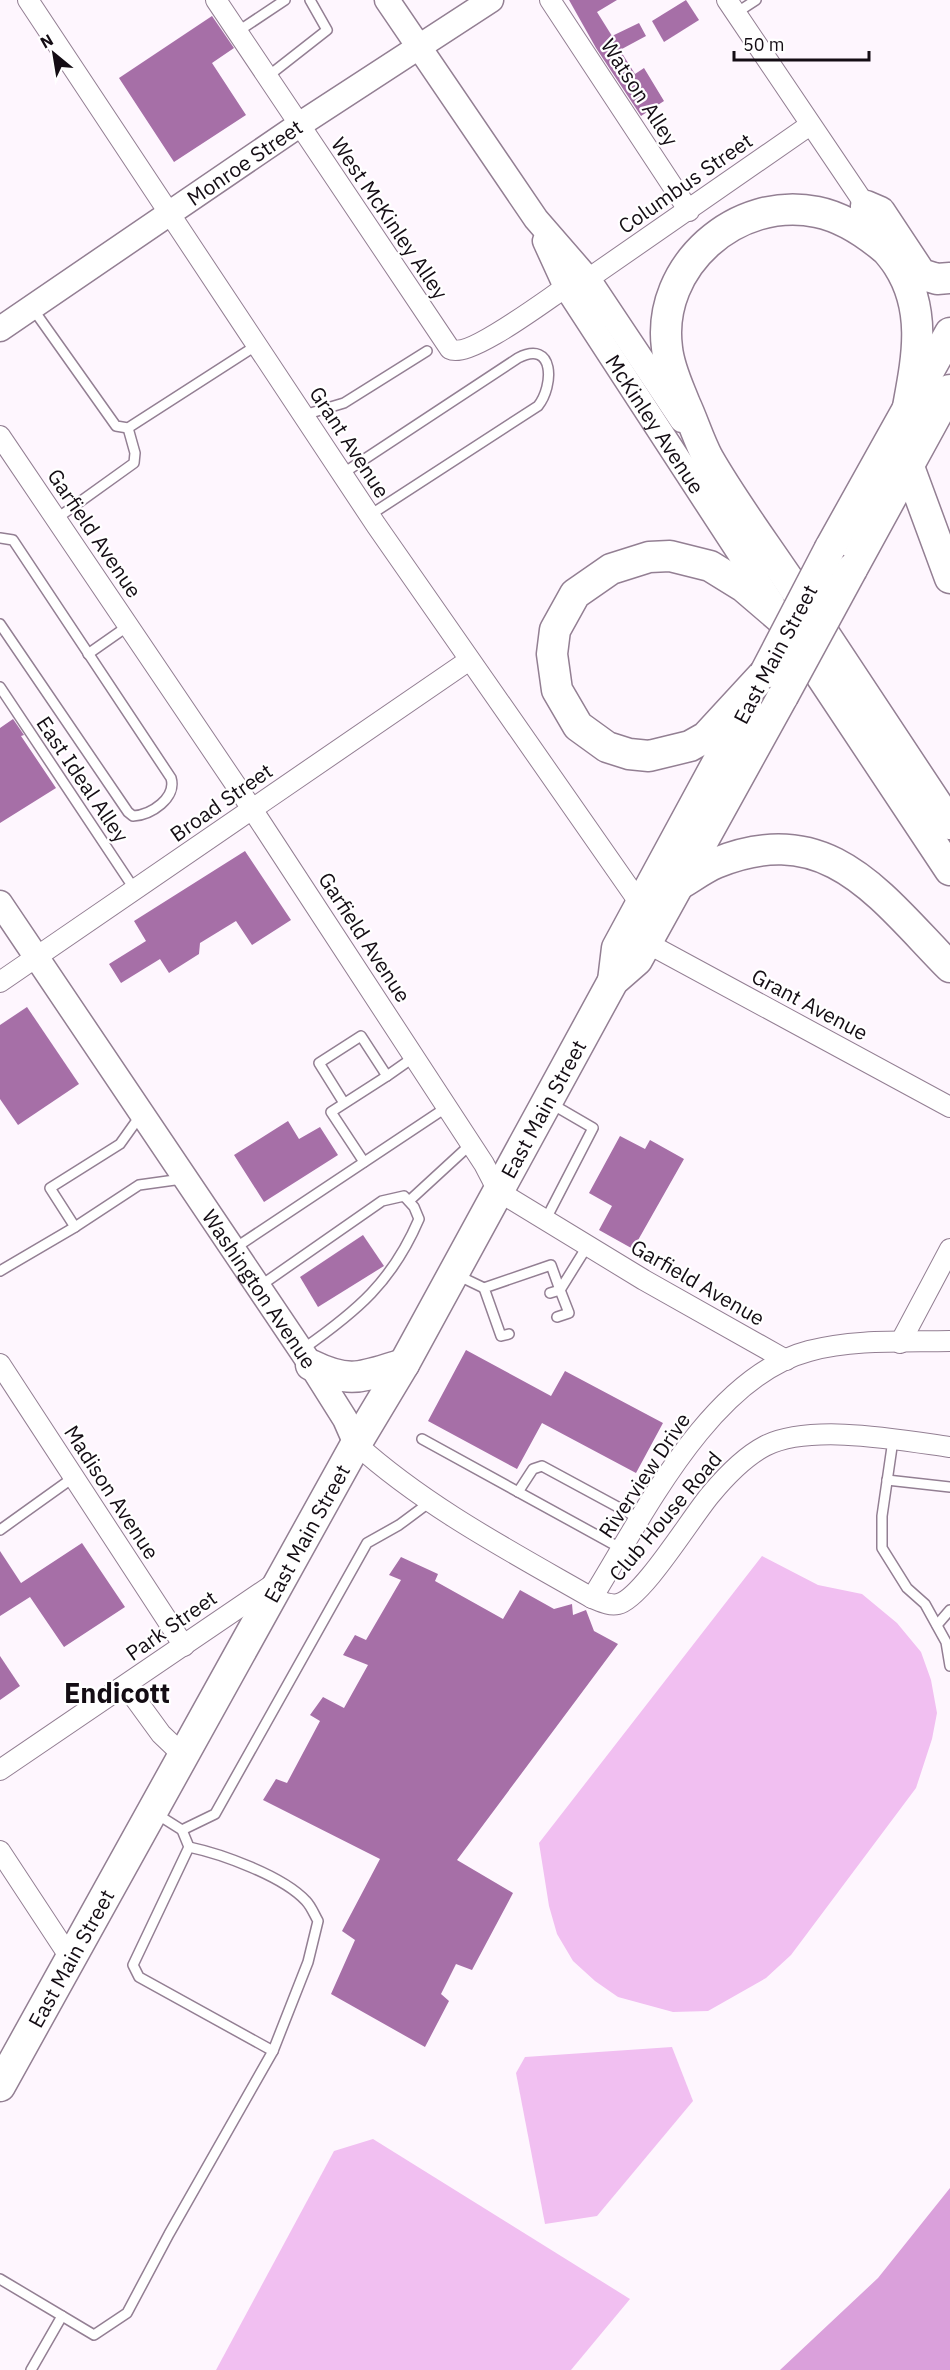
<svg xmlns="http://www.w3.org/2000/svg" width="950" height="2370" viewBox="0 0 950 2370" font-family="'IBM Plex Sans',sans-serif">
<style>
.green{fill:#f1bff1}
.water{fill:#daa0db}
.building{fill:#a66fa7}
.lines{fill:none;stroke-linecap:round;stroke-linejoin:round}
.service-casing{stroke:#937f93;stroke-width:12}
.minor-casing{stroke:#937f93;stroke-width:22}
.tertiary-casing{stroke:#937f93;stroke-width:27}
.primary-casing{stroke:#937f93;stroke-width:33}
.service{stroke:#fff;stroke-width:9}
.minor{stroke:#fff;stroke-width:20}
.tertiary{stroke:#fff;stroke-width:24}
.primary{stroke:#fff;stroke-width:30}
.primary-bridge-casing{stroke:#937f93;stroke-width:33;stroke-linecap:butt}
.primary-bridge{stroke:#fff;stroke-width:30}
.labels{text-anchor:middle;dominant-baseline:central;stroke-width:4.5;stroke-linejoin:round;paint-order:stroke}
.street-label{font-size:21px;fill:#140d14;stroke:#fff}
.district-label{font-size:27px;font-weight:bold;fill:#140d14;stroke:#fff}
</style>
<rect width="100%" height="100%" fill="#fef6fe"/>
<g class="green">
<path d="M 762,1556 L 818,1585 L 862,1594 L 897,1623 L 921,1652 L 931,1680 L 937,1713 L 932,1739 L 916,1788 L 791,1955 L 766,1978 L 708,2011 L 673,2012 L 618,1997 L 595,1981 L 573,1961 L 557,1934 L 549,1906 L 539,1843 Z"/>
<path d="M 672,2047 L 693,2101 L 597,2216 L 545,2224 L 516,2073 L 525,2057 Z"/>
<path d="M 373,2139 L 630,2299 L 571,2370 L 216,2370 L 334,2151 Z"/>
</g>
<path class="water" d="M 950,2188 L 950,2370 L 780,2370 L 878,2278 Z"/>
<g class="building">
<path d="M 569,0 L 617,0 L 597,12 L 612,36 L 639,23 L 646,36 L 620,50 L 635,74 L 644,68 L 664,101 L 641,116 L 596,48 Z"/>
<path d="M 686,0 L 699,20 L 664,42 L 652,21 Z"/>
<path d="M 212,16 L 234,48 L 212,63 L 246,115 L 174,162 L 119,78 Z"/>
<path d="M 13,719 L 24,735 L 21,736 L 56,788 L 0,823 L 0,728 Z"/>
<path d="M 245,851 L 291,920 L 252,945 L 236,921 L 200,943 L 199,954 L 169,973 L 160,959 L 121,983 L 109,964 L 146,941 L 134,921 Z"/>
<path d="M 27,1007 L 79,1084 L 18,1125 L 0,1099 L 0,1025 Z"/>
<path d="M 288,1121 L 299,1139 L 320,1127 L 338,1155 L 264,1202 L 234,1155 Z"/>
<path d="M 620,1136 L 645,1149 L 650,1140 L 684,1159 L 633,1249 L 599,1230 L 612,1206 L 589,1193 Z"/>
<path d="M 363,1235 L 384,1266 L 318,1307 L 300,1277 Z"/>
<path d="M 466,1350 L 551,1396 L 565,1371 L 663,1423 L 636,1473 L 542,1423 L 517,1469 L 428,1421 Z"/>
<path d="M 82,1543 L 125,1607 L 64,1647 L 30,1597 L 0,1616 L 0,1551 L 21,1583 Z"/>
<path d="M 401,1557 L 438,1574 L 435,1581 L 503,1619 L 520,1590 L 554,1609 L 572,1604 L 573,1615 L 586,1610 L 594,1631 L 618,1644 L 457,1860 L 513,1893 L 472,1970 L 456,1964 L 441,1994 L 449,2001 L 425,2047 L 331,1994 L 355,1940 L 342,1931 L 380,1859 L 263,1800 L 276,1779 L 287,1783 L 320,1721 L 310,1715 L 323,1697 L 344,1708 L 368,1665 L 343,1655 L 355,1635 L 366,1640 L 401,1580 L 389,1575 Z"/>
<path d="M 0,1656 L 20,1686 L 0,1700 Z"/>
</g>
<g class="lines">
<g class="service-casing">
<g id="service">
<path d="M 736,13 L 756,0"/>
<path d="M 237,32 L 285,0"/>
<path d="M 267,77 L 327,30 L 310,0"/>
<path d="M 33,309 L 116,426 L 128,428 L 257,345"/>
<path d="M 304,415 L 344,403 L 427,351"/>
<path d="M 342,474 L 518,358 C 555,339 554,386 538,406 L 370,515"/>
<path d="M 56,519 L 134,463 L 135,453 L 128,428"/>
<path d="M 0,538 L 13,540 L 171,778 C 177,798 151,815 133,816 L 128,812 L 0,624"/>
<path d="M 88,654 L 128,626"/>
<path d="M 0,687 L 135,890"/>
<path d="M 387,1076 L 414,1057"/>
<path d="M 344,1103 L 319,1063 L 361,1036 L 387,1076 L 331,1112 L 364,1162"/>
<path d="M 140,1116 L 120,1144 L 50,1188 L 75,1227 L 139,1185 L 182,1179"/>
<path d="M 409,1201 L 471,1144"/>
<path d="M 546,1219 L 593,1128 L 550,1103"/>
<path d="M 235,1248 L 447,1107"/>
<path d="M 0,1271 L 75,1227"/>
<path d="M 457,1275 L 484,1288"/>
<path d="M 260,1286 L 382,1201 L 404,1196 L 414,1207 L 419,1219 C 392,1282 357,1311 303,1349"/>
<path d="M 550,1293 L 560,1290 L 569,1313 L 557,1317"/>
<path d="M 509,1334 L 501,1336 L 484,1288 L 551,1265 L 560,1290 L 588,1245"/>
<path d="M 422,1439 L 622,1549"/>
<path d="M 893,1440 L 882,1516 L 882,1548 L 907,1588 L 925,1604 L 946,1642 L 950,1666"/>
<path d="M 887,1480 L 950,1487"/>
<path d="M 518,1492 L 533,1469 L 542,1466 L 640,1519"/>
<path d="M 0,1530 L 74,1477"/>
<path d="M 937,1625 L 950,1610"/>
<path d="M 155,1813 L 182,1830 L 189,1847 L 133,1965 L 139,1977 L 273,2051"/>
<path d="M 182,1830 L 215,1814 L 367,1543 L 399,1525 L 430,1502"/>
<path d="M 0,2279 L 94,2335 L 127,2313 L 169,2234 L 273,2051 L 308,1962 L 318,1921 C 314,1914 311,1906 306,1901 C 283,1876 222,1854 189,1847"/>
<path d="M 31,2370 L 62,2316"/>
</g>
</g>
<g class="minor-casing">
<g id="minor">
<path d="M 28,0 L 376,525 L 641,905"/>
<path d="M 216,0 L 450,349 C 469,359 546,300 566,287"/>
<path d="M 550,0 L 689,211"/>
<path d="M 727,0 L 866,206"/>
<path d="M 588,279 L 810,125"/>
<path d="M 0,436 L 252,809 L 484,1164 L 498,1191 L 644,1280 L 786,1360"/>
<path d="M 647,943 L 950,1107"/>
<path d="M 0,982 L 468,661"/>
<path d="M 900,1343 L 950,1249"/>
<path d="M 0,1364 L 184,1646"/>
<path d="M 356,1444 C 426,1507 510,1551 592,1598 C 600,1601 609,1606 618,1604 C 642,1599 692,1516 711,1494 C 726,1476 744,1457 765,1446 C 811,1423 900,1440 950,1447"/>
<path d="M 592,1598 C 643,1516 710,1377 809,1351 C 854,1339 904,1342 950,1341"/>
<path d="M 126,1686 L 161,1734 L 184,1756"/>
<path d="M 0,1770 L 275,1583"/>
<path d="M 0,1851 L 71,1959"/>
</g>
</g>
<g class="tertiary-casing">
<g id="tertiary">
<path d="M 387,0 L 536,219 L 588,279 L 682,420"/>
<path id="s1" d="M 545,241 L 566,287 L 772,603"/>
<path id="s2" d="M 0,329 L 299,125 L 491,0"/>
<path id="s3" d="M 0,903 L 311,1365 L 345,1419 L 356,1444"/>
</g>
</g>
<g class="primary-casing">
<g id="primary">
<path d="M 884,248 C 866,233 842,217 817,212 C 737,195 656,266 667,348 C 669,368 678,386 685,404 C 693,421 699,441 708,458 C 732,500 761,539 788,579 C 842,661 896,743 950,824"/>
<path d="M 908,407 C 917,358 927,310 898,265 C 885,245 865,232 866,206 L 880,212 L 921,274 L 937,279 L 950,278"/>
<path d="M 909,467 L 950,578"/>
<path d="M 830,548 L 950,333"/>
<path d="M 852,569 L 950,390"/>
<path d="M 765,673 L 706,737 L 690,746 L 649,756 L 629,754 L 607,747 L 578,726 L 557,690 L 552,654 L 555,630 L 575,594 L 611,569 L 649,557 L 670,556 L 710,566 L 744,587 L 786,623 L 950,870"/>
<path d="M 680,884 C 692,877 704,868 716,863 C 828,817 880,896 950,967"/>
<path d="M 613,981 L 617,948 L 747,708"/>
<path d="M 311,1365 C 352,1385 363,1376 404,1364"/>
<path id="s4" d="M 0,2086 L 356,1444 L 404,1364 L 613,981 L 637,960 L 783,696"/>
</g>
</g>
<use href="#service" class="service"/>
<use href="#minor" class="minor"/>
<use href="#tertiary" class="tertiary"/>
<use href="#primary" class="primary"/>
<g class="primary-bridge-casing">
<g id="primary-bridge">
<path d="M 765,673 L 830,548"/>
<path d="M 783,696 L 852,569"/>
</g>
</g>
<use href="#primary-bridge" class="primary-bridge"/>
</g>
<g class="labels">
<g class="street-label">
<text transform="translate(640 92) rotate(57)">Watson Alley</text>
<text stroke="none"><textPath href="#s2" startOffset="296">Monroe Street</textPath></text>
<text transform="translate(685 183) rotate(-35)">Columbus Street</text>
<text transform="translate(390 218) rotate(56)">West McKinley Alley</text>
<text stroke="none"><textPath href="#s1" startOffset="214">McKinley Avenue</textPath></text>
<text transform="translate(350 442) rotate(57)">Grant Avenue</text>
<text transform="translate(95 533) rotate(56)">Garfield Avenue</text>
<text transform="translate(775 654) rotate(-62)">East Main Street</text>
<text transform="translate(83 779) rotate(56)">East Ideal Alley</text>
<text transform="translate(221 802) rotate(-35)">Broad Street</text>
<text transform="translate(365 937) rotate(57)">Garfield Avenue</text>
<text transform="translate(810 1004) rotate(28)">Grant Avenue</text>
<text stroke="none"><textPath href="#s4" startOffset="1118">East Main Street</textPath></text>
<text transform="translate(698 1282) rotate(30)">Garfield Avenue</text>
<text stroke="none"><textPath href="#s3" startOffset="465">Washington Avenue</textPath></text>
<text transform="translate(644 1475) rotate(-56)">Riverview Drive</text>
<text transform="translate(112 1492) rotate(57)">Madison Avenue</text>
<text transform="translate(665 1516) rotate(-50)">Club House Road</text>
<text stroke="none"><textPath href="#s4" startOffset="632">East Main Street</textPath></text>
<text transform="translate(171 1625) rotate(-35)">Park Street</text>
<text stroke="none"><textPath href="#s4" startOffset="146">East Main Street</textPath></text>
</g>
<g class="district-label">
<text x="117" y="1692">Endicott</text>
</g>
</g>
<g transform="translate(54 54) rotate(330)" stroke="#ffffff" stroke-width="4.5" paint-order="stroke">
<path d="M0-4.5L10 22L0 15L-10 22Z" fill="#140d14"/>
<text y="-9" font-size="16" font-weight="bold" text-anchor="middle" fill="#140d14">N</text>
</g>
<path d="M734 51v9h135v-9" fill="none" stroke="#140d14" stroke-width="3"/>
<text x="743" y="51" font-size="18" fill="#140d14" stroke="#ffffff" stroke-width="4.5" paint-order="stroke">50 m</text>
</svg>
